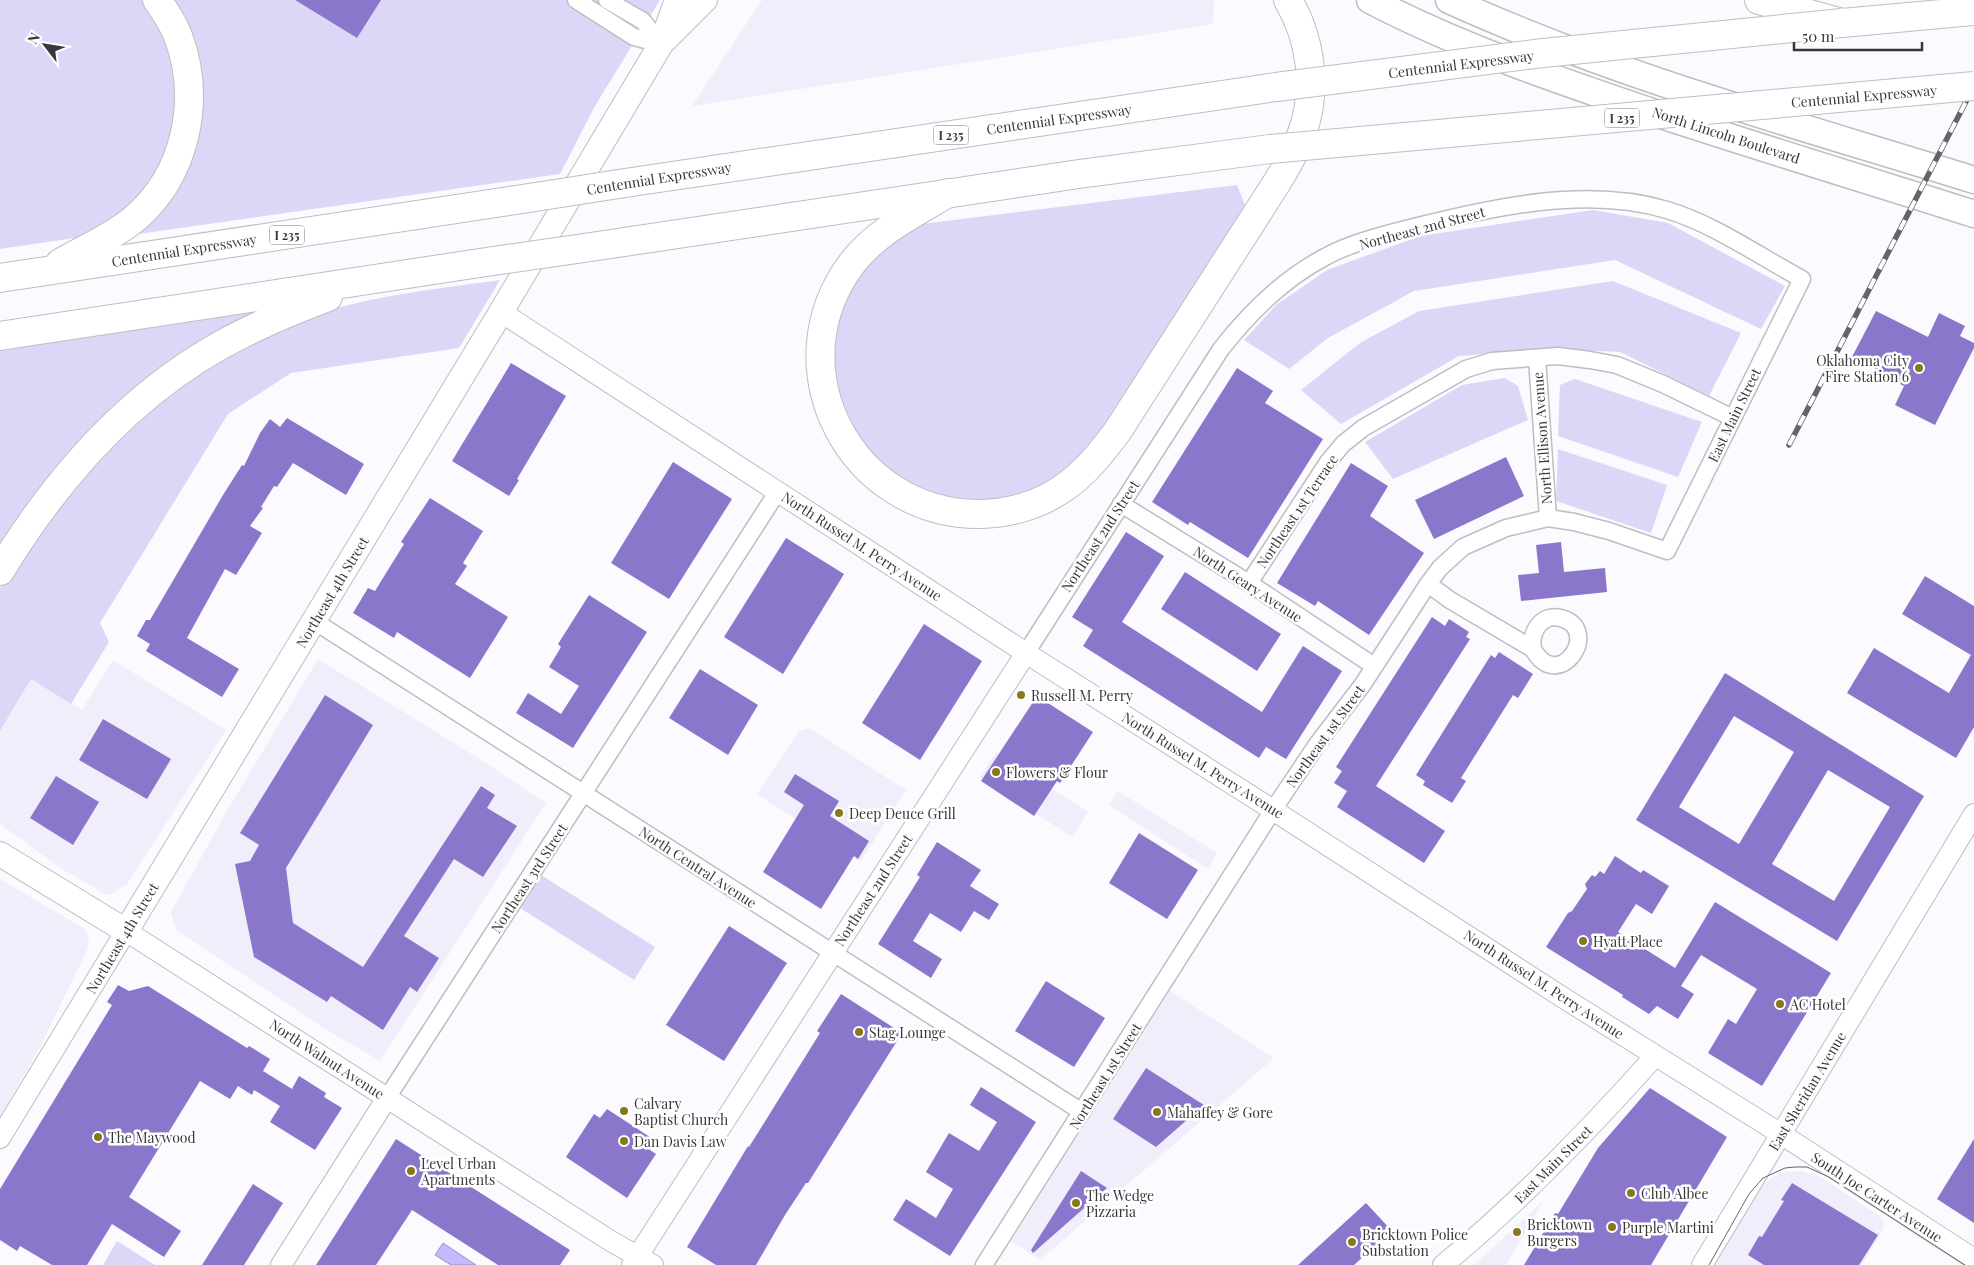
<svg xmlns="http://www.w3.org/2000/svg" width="1974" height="1265" viewBox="0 0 1974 1265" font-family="'Playfair Display',serif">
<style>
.built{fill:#f0eefb}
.green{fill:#ddd7f7}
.water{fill:#c5b8ff;stroke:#9b92c4}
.building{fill:#8a77cb;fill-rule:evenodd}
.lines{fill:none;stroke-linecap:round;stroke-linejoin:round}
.minor-casing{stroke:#bebdc2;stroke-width:19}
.tertiary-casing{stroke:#bebdc2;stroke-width:22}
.secondary-casing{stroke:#bebdc2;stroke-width:26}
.primary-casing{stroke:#bebdc2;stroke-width:29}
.motorway-casing{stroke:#bebdc2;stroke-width:30}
.minor{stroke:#fff;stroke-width:16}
.tertiary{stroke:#fff;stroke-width:20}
.secondary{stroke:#fff;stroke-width:24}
.primary{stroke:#fff;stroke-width:26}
.motorway{stroke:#fff;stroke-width:28}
.tram{stroke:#656568;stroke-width:1}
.rail-casing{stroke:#656568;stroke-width:5.5}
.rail{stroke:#fff;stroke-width:4;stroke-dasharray:11;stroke-linecap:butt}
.motorway-bridge-casing{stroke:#bebdc2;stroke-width:30;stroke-linecap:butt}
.motorway-bridge{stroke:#fff;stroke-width:28}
.poi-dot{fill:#85791d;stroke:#fff;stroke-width:2}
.labels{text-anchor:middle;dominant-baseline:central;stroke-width:5;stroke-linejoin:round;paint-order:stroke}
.shield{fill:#fff;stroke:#747475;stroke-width:1}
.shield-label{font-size:12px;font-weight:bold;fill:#38383a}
.street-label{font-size:14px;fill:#38383a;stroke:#fff}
.poi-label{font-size:14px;fill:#38383a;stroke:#fff;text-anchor:start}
</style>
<rect width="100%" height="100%" fill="#fafaff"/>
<g class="built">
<path d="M 762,0 L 1214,0 L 1213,24 L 692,106 Z"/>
<path d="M 318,659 L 486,763 L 546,803 L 380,1061 L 322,1027 L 176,930 L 171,912 L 228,809 Z"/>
<path d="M 113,660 L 226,730 L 127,884 L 111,894 L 105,894 L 62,869 L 0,824 L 0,731 L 31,679 L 82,710 Z"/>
<path d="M 809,728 L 906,790 L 861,861 L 757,794 L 799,731 Z"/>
<path d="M 996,752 L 1088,812 L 1072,837 L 980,777 Z"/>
<path d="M 1118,791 L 1217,853 L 1208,869 L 1109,805 Z"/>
<path d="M 0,879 L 81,927 L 86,931 L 89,942 L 88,948 L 39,1049 L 0,1116 Z"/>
<path d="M 1170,991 L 1274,1058 L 1040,1260 L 1011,1241 Z"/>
<path d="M 1799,1171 L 1819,1176 L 1881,1217 L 1884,1224 L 1884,1228 L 1862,1265 L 1714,1265 L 1758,1190 L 1773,1177 L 1782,1173 Z"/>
<path d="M 1544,1200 L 1506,1265 L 1474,1265 Z"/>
</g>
<g class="green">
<path d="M 0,0 L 147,0 L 161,21 L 182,92 L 160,176 L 101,234 L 0,249 Z"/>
<path d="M 168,0 L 295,0 L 357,38 L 380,0 L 660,0 L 595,106 L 560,174 L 131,235 L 188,158 Z"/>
<path d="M 1237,185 L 1247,210 L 1107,428 L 1065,477 L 1017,500 L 960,504 L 907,487 L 852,436 L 830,362 L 846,292 L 883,245 L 922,224 Z"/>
<path d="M 1593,210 L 1668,223 L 1785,286 L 1761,329 L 1615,260 L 1414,291 L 1328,338 L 1289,369 L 1244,340 L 1276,305 L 1327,270 L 1420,236 Z"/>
<path d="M 500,280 L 459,348 L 291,373 L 228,414 L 100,623 L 109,642 L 71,704 L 31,679 L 0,731 L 0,588 L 35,531 L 80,471 L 189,373 L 315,315 C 374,295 438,289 500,280 Z"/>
<path d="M 1613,281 L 1741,333 L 1709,396 L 1620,352 L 1548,349 L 1459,356 L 1341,424 L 1301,390 L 1360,343 L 1419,311 Z"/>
<path d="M 270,310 L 217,339 L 0,557 L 0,350 Z"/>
<path d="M 1505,378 L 1518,386 L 1528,420 L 1393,479 L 1365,442 L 1462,385 Z"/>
<path d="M 1575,379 L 1702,422 L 1678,477 L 1558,436 L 1560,385 Z"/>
<path d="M 1558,449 L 1667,485 L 1651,533 L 1556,501 Z"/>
<path d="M 541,875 L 655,947 L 634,980 L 520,908 Z"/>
<path d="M 117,1241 L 155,1265 L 103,1265 Z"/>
</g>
<path class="water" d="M 443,1243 L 476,1265 L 451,1265 L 435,1255 Z"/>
<g class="building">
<path d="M 295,0 L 381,0 L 357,38 Z"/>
<path d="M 1876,311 L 1928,337 L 1939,313 L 1965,326 L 1960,336 L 1974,343 L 1974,348 L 1935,425 L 1895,405 L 1904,386 L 1900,384 L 1901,382 L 1852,357 Z"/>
<path d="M 511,363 L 566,396 L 517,479 L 519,480 L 509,496 L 452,461 Z"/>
<path d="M 1237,368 L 1273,391 L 1265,403 L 1323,439 L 1248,558 L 1190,522 L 1188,525 L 1152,502 Z"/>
<path d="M 287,418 L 364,464 L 346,495 L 293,463 L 277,487 L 274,486 L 261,507 L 263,508 L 250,526 L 262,533 L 236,575 L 225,569 L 187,638 L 239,669 L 222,697 L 146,651 L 150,644 L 137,636 L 146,620 L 150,620 L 223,495 L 242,465 L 244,466 L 260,433 L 270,419 L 280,427 Z"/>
<path d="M 1506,457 L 1524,496 L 1434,539 L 1415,500 Z"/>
<path d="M 673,462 L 732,499 L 669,599 L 611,563 Z"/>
<path d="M 1351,463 L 1388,486 L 1370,516 L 1424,553 L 1369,635 L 1318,601 L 1315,606 L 1277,583 Z"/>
<path d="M 430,498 L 483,531 L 463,563 L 467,566 L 455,584 L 508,617 L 470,678 L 397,632 L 394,638 L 353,613 L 368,588 L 375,591 L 404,544 L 401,542 Z"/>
<path d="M 1126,532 L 1164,556 L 1122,622 L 1262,712 L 1303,646 L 1342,671 L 1286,759 L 1266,747 L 1259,758 L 1083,646 L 1093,630 L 1072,617 Z"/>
<path d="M 786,538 L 844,574 L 783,674 L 724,637 Z"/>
<path d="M 1561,542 L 1564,572 L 1605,568 L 1607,592 L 1521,601 L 1518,575 L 1539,573 L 1536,545 Z"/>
<path d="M 1185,572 L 1281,634 L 1257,671 L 1161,609 Z"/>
<path d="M 1925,576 L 1974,606 L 1974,727 L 1956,758 L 1847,693 L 1874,648 L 1949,693 L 1971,655 L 1902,614 Z"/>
<path d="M 589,595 L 647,632 L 573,748 L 516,713 L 528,693 L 561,714 L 579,686 L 549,667 L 561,647 L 558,644 Z"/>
<path d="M 1432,617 L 1445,626 L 1449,619 L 1469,632 L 1466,637 L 1470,639 L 1376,786 L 1445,831 L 1424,863 L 1337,807 L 1347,791 L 1334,783 L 1342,771 L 1336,767 Z"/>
<path d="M 924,624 L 982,661 L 920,760 L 862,723 Z"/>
<path d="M 1499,652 L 1533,674 L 1518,698 L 1513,695 L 1461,778 L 1466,781 L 1452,803 L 1423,785 L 1425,781 L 1416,775 L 1491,655 L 1495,658 Z"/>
<path d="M 700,669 L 758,705 L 728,755 L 669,718 Z"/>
<path d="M 1725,673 L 1924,796 L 1837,941 L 1636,820 ZM 1734,716 L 1794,752 L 1739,844 L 1679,807 ZM 1828,770 L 1890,807 L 1834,901 L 1772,864 Z"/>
<path d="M 325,695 L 373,725 L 286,868 L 293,923 L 363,967 L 481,786 L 495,795 L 487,808 L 517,826 L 483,877 L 454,859 L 404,936 L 439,958 L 417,992 L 410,987 L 383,1030 L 331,996 L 327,1002 L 254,957 L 235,864 L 250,861 L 259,845 L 240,833 Z"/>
<path d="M 1037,696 L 1093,732 L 1060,783 L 1057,781 L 1034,816 L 981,781 Z"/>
<path d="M 103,719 L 171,759 L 147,799 L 79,760 Z"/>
<path d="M 795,774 L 839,801 L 830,816 L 869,841 L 858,859 L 854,856 L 821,909 L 763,872 L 804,805 L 784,792 Z"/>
<path d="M 56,776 L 99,802 L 73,845 L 30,818 Z"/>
<path d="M 1139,833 L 1198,870 L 1167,919 L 1109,883 Z"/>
<path d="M 937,842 L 981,870 L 970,886 L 999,904 L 989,920 L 974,911 L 961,932 L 930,913 L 913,941 L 942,959 L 931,978 L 878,944 L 920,877 L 917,875 Z"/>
<path d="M 1615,856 L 1641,873 L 1643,870 L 1669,886 L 1652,914 L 1636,904 L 1618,932 L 1675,968 L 1715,902 L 1831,973 L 1762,1086 L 1708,1053 L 1728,1019 L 1736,1024 L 1757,989 L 1701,955 L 1681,986 L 1694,994 L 1678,1019 L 1657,1006 L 1649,1014 L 1622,997 L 1623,995 L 1546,947 L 1568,913 L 1572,911 L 1587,889 L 1585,884 L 1592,875 L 1595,877 L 1600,871 L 1604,874 Z"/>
<path d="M 729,926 L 787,963 L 724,1061 L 666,1025 Z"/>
<path d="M 1046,981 L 1105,1018 L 1074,1067 L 1015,1031 Z"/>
<path d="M 118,985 L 129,991 L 148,986 L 247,1048 L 249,1046 L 270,1059 L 263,1071 L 292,1089 L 299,1076 L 326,1093 L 324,1097 L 342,1108 L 315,1150 L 270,1122 L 280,1106 L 254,1090 L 252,1095 L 238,1086 L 230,1099 L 200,1081 L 129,1197 L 181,1231 L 164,1257 L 112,1224 L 87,1265 L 52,1265 L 20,1246 L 17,1251 L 0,1240 L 0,1189 L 112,1005 L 107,1002 Z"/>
<path d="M 841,994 L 902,1033 L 808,1183 L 806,1183 L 785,1215 L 756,1265 L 716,1265 L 687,1247 L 748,1146 L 749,1147 L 820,1033 L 817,1031 Z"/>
<path d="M 1146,1068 L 1204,1105 L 1156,1147 L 1113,1119 Z"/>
<path d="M 981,1087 L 1036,1122 L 950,1256 L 893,1220 L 906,1199 L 936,1218 L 953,1189 L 926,1172 L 949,1133 L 979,1151 L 997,1122 L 970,1105 Z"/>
<path d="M 1650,1088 L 1727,1137 L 1651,1265 L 1524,1265 L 1555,1213 L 1558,1214 L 1598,1148 Z"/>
<path d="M 607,1109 L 656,1141 L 650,1150 L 656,1154 L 627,1198 L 566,1157 L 594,1114 L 600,1118 Z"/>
<path d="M 396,1139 L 570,1250 L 560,1265 L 498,1265 L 412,1210 L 376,1265 L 316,1265 Z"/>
<path d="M 1974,1139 L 1974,1223 L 1937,1199 Z"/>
<path d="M 1081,1171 L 1107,1188 L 1033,1253 L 1031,1250 Z"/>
<path d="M 1792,1183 L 1878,1235 L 1859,1265 L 1764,1265 L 1748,1255 L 1759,1236 L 1762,1237 L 1784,1201 L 1781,1200 Z"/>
<path d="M 253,1184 L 283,1203 L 244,1265 L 202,1265 Z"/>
<path d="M 1366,1203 L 1392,1231 L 1354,1265 L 1298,1265 Z"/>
</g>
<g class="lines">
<g class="minor-casing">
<g id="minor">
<path d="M 576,0 L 634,37 L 661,44"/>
<path d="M 607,0 L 643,21 L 661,44"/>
<path d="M 1537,358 L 1548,518"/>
<path d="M 1121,504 L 1249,583 L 1374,666"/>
<path d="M 1249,583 L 1328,462 L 1343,444 L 1363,428 L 1466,369 L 1492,361 L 1558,356 L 1590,360 L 1617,365 L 1663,384 L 1733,418"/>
<path d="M 1428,584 L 1450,600 L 1533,649 C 1558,695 1603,630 1561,618 C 1541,613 1530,632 1533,649"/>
<path d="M 314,621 L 1082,1112"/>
<path d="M 387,1098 L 778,491"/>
<path d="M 984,1265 L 1273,810 L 1318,743 L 1363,684 L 1428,584 L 1440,568 L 1463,547 L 1506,528 L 1548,518 L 1574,522 L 1609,531 L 1667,551 L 1802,279 C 1759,256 1714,224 1667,210 C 1587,186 1493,207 1414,227 C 1386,234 1350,243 1325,257 C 1283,279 1250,312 1221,349 L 1026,653"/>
</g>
</g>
<g class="tertiary-casing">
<g id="tertiary">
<path d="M 501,312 L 1026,653 L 1273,810 L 1562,997 L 1781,1134 L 1974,1259"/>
<path d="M 0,1138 L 126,931 L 609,1240 L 653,1265"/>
<path d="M 281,1265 L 387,1098"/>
<path d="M 632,1265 L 1026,653"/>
<path d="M 1443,1265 C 1520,1202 1589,1130 1655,1056"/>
<path d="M 1702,1265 L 1974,814"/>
</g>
</g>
<g class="secondary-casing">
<g id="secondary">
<path d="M 666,39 L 705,0"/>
<path d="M 0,854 L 126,931 L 501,312 L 661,44 L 677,0"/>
</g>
</g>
<g class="primary-casing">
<g id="primary">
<path d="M 1370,0 C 1462,48 1563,82 1661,115 C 1765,149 1870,181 1974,214"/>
<path d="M 1449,0 C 1618,77 1798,125 1974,180"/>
</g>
</g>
<g class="motorway-casing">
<g id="motorway">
<path d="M 1759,0 L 1842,23 L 1974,11"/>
<path d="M 625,183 L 1276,87"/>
<path d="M 948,193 C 915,213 877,231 853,262 C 773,366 850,515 980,514 C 1008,514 1039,505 1062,489 C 1085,474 1101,453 1117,432 L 1274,187 C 1285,170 1295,152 1302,133 C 1318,89 1311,39 1288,0"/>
<path d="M 584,248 L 1079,174 L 1270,149"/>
<path d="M 60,263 C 84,249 111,238 133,220 C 186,176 202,100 178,36 C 173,23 165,11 157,0"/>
<path d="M 0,278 L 529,198"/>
<path d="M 0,336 L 493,261"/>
<path d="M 0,571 C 56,479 126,398 221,345 C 255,326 291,311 328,297"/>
</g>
</g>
<use href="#minor" class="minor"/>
<use href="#tertiary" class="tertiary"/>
<use href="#secondary" class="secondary"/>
<use href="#primary" class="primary"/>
<use href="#motorway" class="motorway"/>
<path class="tram" d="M 1709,1265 L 1749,1194 L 1763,1178 L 1785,1168 L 1795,1167 L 1807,1167 L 1829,1177 L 1965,1265"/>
<g class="rail-casing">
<path id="rail" d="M 1789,445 L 1974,86"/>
</g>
<use href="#rail" class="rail"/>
<g class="motorway-bridge-casing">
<g id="motorway-bridge">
<path d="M 1276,87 L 1543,53 L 1842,23"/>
<path d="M 1270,149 L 1974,86"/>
<path d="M 529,198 L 625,183"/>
<path d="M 493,261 L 584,248"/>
</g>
</g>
<use href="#motorway-bridge" class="motorway-bridge"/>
</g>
<g class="poi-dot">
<circle cx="1919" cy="368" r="5"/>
<circle cx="1021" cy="695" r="5"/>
<circle cx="996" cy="772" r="5"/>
<circle cx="839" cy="813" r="5"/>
<circle cx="1583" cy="941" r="5"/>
<circle cx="1780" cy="1004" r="5"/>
<circle cx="859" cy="1032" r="5"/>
<circle cx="624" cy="1111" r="5"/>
<circle cx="1157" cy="1112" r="5"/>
<circle cx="98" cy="1137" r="5"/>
<circle cx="624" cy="1141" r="5"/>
<circle cx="411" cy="1171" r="5"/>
<circle cx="1631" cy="1193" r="5"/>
<circle cx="1076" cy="1203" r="5"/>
<circle cx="1612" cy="1227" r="5"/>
<circle cx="1517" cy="1232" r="5"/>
<circle cx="1352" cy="1242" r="5"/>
</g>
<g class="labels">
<g class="shield">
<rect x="1604.5" y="108.5" width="35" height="19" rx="4"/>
<rect x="933.5" y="125.5" width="35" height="19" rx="4"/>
<rect x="269.5" y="225.5" width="35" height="19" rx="4"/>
</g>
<g class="shield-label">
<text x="1622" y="118">I 235</text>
<text x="951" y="135">I 235</text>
<text x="287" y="235">I 235</text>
</g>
<g class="street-label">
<text transform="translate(1461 64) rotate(-7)">Centennial Expressway</text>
<text transform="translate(1864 96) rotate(-5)">Centennial Expressway</text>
<text transform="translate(1059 119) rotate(-8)">Centennial Expressway</text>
<text transform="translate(1726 135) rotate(18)">North Lincoln Boulevard</text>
<text transform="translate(659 178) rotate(-9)">Centennial Expressway</text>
<text transform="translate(1422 228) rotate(-15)">Northeast 2nd Street</text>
<text transform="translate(184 250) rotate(-9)">Centennial Expressway</text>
<text transform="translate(1734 415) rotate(-64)">East Main Street</text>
<text transform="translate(1542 438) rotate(-94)">North Ellison Avenue</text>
<text transform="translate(1297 511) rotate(-56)">Northeast 1st Terrace</text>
<text transform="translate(1100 536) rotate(-57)">Northeast 2nd Street</text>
<text transform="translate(862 546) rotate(33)">North Russel M. Perry Avenue</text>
<text transform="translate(1248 584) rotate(33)">North Geary Avenue</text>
<text transform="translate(332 592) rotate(-59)">Northeast 4th Street</text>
<text transform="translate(1325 736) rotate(-54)">Northeast 1st Street</text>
<text transform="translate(1203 765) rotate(32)">North Russel M. Perry Avenue</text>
<text transform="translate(698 867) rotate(33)">North Central Avenue</text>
<text transform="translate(529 878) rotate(-57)">Northeast 3rd Street</text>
<text transform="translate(873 890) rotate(-57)">Northeast 2nd Street</text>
<text transform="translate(122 938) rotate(-59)">Northeast 4th Street</text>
<text transform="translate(1544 984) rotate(33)">North Russel M. Perry Avenue</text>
<text transform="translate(327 1059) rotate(33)">North Walnut Avenue</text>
<text transform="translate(1105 1076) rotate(-58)">Northeast 1st Street</text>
<text transform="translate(1807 1091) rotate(-59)">East Sheridan Avenue</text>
<text transform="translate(1553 1164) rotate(-45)">East Main Street</text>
<text transform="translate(1877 1197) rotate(33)">South Joe Carter Avenue</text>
</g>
<g class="poi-label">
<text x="1909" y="360" text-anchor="end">Oklahoma City<tspan x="1909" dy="16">Fire Station 6</tspan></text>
<text x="1031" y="695">Russell M. Perry</text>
<text x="1006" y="772">Flowers &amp; Flour</text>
<text x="849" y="813">Deep Deuce Grill</text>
<text x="1593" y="941">Hyatt Place</text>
<text x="1790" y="1004">AC Hotel</text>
<text x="869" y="1032">Stag Lounge</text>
<text x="634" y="1103">Calvary<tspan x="634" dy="16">Baptist Church</tspan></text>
<text x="1167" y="1112">Mahaffey &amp; Gore</text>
<text x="108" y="1137">The Maywood</text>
<text x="634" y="1141">Dan Davis Law</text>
<text x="421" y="1163">Level Urban<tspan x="421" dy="16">Apartments</tspan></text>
<text x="1641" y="1193">Club Albee</text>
<text x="1086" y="1195">The Wedge<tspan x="1086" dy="16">Pizzaria</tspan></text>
<text x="1527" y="1224">Bricktown<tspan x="1527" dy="16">Burgers</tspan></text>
<text x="1622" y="1227">Purple Martini</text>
<text x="1362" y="1234">Bricktown Police<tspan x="1362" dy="16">Substation</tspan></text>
</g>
</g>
<g transform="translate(45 45) rotate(301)" stroke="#ffffff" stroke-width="4" paint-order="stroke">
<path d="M0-4L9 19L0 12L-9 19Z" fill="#38383a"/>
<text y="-8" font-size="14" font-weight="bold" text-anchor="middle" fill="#38383a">N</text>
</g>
<path d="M1794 42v8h128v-8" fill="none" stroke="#38383a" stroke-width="2.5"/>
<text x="1802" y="42" font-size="15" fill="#38383a" stroke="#ffffff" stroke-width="4" paint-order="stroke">50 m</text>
</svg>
